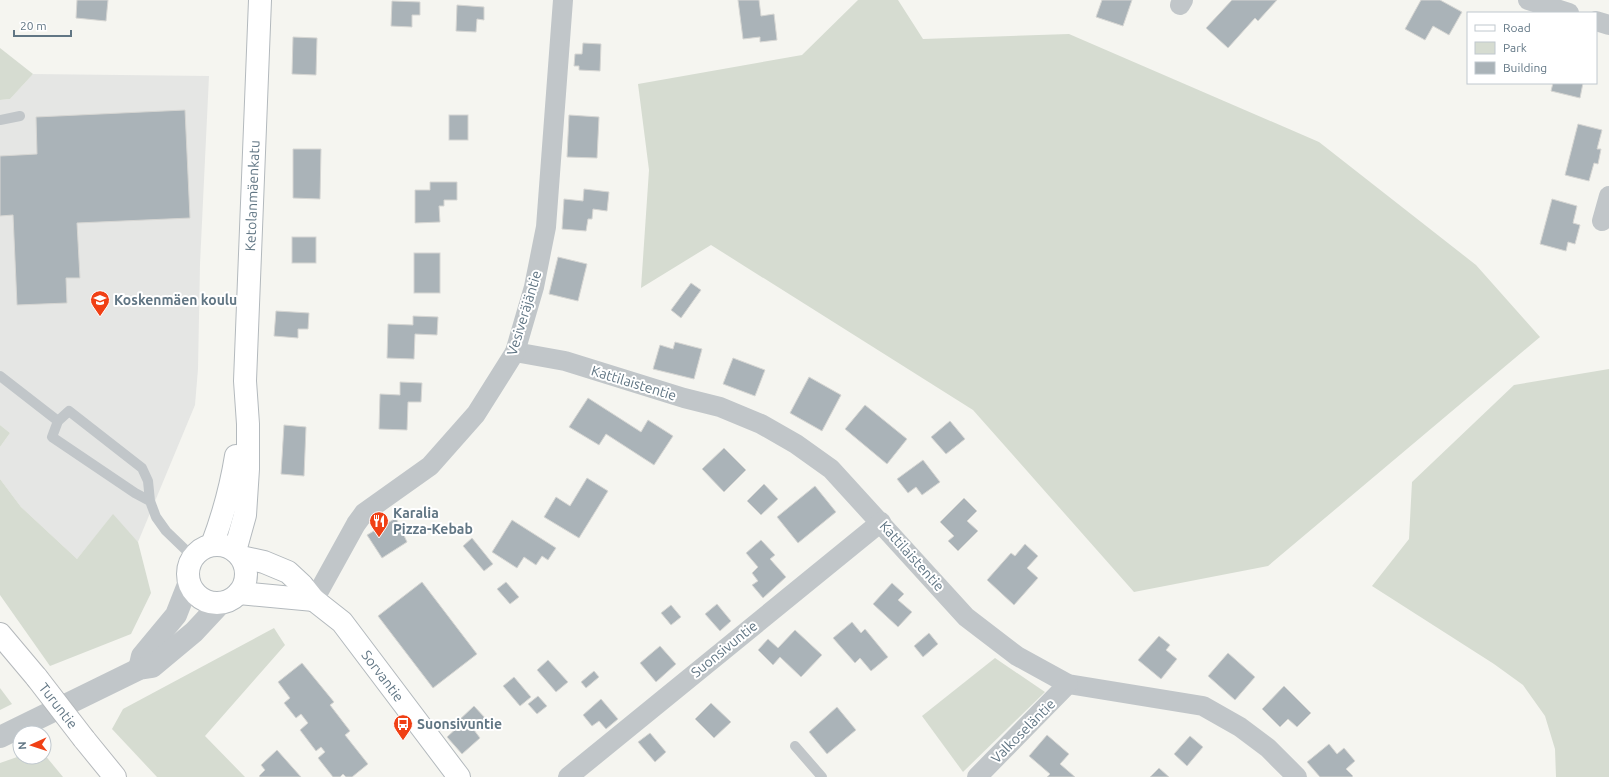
<svg xmlns="http://www.w3.org/2000/svg" width="1609" height="777" viewBox="0 0 1609 777" font-family="Ubuntu,sans-serif">
<style>
.built{fill:#e5e6e4}
.green{fill:#d6dcd1}
.building{fill:#aab3b8;stroke:#d6d6d3}
.lines{fill:none;stroke-linecap:round;stroke-linejoin:round}
.secondary-casing{stroke:#b3b9bd;stroke-width:24}
.trunk-casing{stroke:#b5b9bc;stroke-width:24}
.service{stroke:#c1c6c9;stroke-width:10}
.minor{stroke:#c1c6c9;stroke-width:20}
.tertiary{stroke:#c1c6c9;stroke-width:22}
.secondary{stroke:#fff;stroke-width:22}
.trunk{stroke:#fff;stroke-width:22}
.trunk-bridge-casing{stroke:#b5b9bc;stroke-width:24;stroke-linecap:butt}
.trunk-bridge{stroke:#fff;stroke-width:22}
.labels{text-anchor:middle;dominant-baseline:central;stroke-width:4;stroke-linejoin:round;paint-order:stroke}
.street-label{font-size:14px;fill:#617684;stroke:#fff}
.poi-label{font-size:14px;font-weight:bold;fill:#617684;stroke:#fff;text-anchor:start}
</style>
<rect width="100%" height="100%" fill="#f5f5f0"/>
<path class="built" d="M 33,74 L 209,76 L 200,264 L 198,369 L 195,405 L 138,542 L 113,515 L 77,559 L 21,507 L 0,479 L 0,447 L 10,433 L 0,425 L 0,100 L 10,99 Z"/>
<g class="green">
<path d="M 858,0 L 898,0 L 923,39 L 1069,34 L 1319,142 L 1476,265 L 1540,337 L 1268,566 L 1134,592 L 973,410 L 711,245 L 641,288 L 649,170 L 638,84 L 802,55 Z"/>
<path d="M 0,48 L 33,74 L 10,99 L 0,100 Z"/>
<path d="M 1609,369 L 1609,777 L 1556,777 L 1555,749 L 1545,716 L 1523,685 L 1494,664 L 1372,586 L 1409,539 L 1412,482 L 1514,385 Z"/>
<path d="M 0,425 L 10,433 L 0,447 Z"/>
<path d="M 0,479 L 21,507 L 77,559 L 113,514 L 138,542 L 151,593 L 131,634 L 50,666 L 0,595 Z"/>
<path d="M 274,628 L 285,645 L 205,736 L 245,777 L 157,777 L 112,729 L 123,709 Z"/>
<path d="M 995,658 L 1045,692 L 963,772 L 922,716 Z"/>
<path d="M 0,688 L 12,704 L 0,710 Z"/>
<path d="M 44,754 L 63,777 L 0,777 L 0,763 L 20,756 L 20,757 L 44,757 Z"/>
</g>
<g class="building">
<path d="M 77,0 L 108,0 L 106,21 L 76,18 Z"/>
<path d="M 738,0 L 759,0 L 761,16 L 774,14 L 777,40 L 760,42 L 760,37 L 743,39 Z"/>
<path d="M 1102,0 L 1132,0 L 1123,26 L 1096,17 Z"/>
<path d="M 1232,0 L 1277,0 L 1258,21 L 1255,18 L 1228,48 L 1206,28 Z"/>
<path d="M 1421,0 L 1440,0 L 1462,12 L 1449,35 L 1433,26 L 1425,40 L 1405,29 Z"/>
<path d="M 392,1 L 420,2 L 420,15 L 412,15 L 412,27 L 391,26 Z"/>
<path d="M 457,5 L 484,7 L 484,20 L 477,19 L 476,32 L 456,31 Z"/>
<path d="M 293,37 L 317,38 L 316,75 L 292,74 Z"/>
<path d="M 583,43 L 601,44 L 600,71 L 579,70 L 579,66 L 574,66 L 575,54 L 582,54 Z"/>
<path d="M 1553,83 L 1583,83 L 1580,98 L 1551,91 Z"/>
<path d="M 185,110 L 190,218 L 77,223 L 80,278 L 66,278 L 67,303 L 17,305 L 13,215 L 0,216 L 0,156 L 37,154 L 36,117 Z"/>
<rect x="449" y="115" width="19" height="25"/>
<path d="M 569,115 L 599,117 L 597,158 L 567,157 Z"/>
<path d="M 1578,124 L 1602,130 L 1597,149 L 1601,149 L 1598,164 L 1594,163 L 1589,181 L 1565,175 Z"/>
<path d="M 293,149 L 321,149 L 320,199 L 293,198 Z"/>
<path d="M 430,182 L 457,182 L 457,200 L 444,200 L 444,206 L 439,206 L 440,222 L 415,223 L 415,190 L 430,190 Z"/>
<path d="M 584,189 L 609,192 L 607,211 L 593,209 L 592,219 L 588,219 L 586,231 L 562,229 L 564,199 L 583,201 Z"/>
<path d="M 1552,199 L 1577,206 L 1573,223 L 1580,225 L 1575,244 L 1568,242 L 1566,251 L 1540,244 Z"/>
<rect x="292" y="237" width="24" height="26"/>
<rect x="414" y="253" width="26" height="40"/>
<path d="M 558,257 L 587,264 L 578,301 L 549,294 Z"/>
<path d="M 691,283 L 701,290 L 681,318 L 671,310 Z"/>
<path d="M 276,311 L 309,313 L 308,329 L 298,329 L 298,338 L 274,336 Z"/>
<path d="M 413,316 L 438,317 L 437,335 L 415,334 L 414,359 L 387,358 L 388,324 L 413,325 Z"/>
<path d="M 675,342 L 702,349 L 694,379 L 653,369 L 660,345 L 673,349 Z"/>
<path d="M 733,358 L 765,370 L 755,396 L 723,384 Z"/>
<path d="M 809,377 L 841,395 L 822,431 L 790,413 Z"/>
<path d="M 400,382 L 422,383 L 421,402 L 408,402 L 407,430 L 379,429 L 380,394 L 400,395 Z"/>
<path d="M 588,398 L 641,432 L 648,420 L 673,436 L 654,465 L 606,434 L 599,445 L 569,427 Z"/>
<path d="M 865,405 L 907,439 L 887,464 L 845,429 Z"/>
<path d="M 950,421 L 965,439 L 946,454 L 931,437 Z"/>
<path d="M 284,425 L 306,427 L 304,476 L 281,474 Z"/>
<path d="M 724,448 L 746,470 L 724,492 L 702,469 Z"/>
<path d="M 923,460 L 940,482 L 922,495 L 916,487 L 908,493 L 897,479 Z"/>
<path d="M 587,478 L 608,491 L 579,538 L 544,517 L 556,497 L 570,506 Z"/>
<path d="M 764,484 L 778,499 L 761,515 L 747,501 Z"/>
<path d="M 815,486 L 836,512 L 798,543 L 777,517 Z"/>
<path d="M 964,498 L 977,511 L 967,521 L 978,531 L 958,551 L 948,541 L 954,536 L 940,522 Z"/>
<path d="M 396,518 L 407,542 L 382,558 L 367,535 Z"/>
<path d="M 512,520 L 556,548 L 548,560 L 542,556 L 536,565 L 524,557 L 517,568 L 492,552 Z"/>
<path d="M 472,538 L 493,564 L 484,571 L 463,546 Z"/>
<path d="M 761,540 L 775,555 L 770,559 L 786,577 L 763,598 L 752,585 L 758,581 L 752,573 L 758,567 L 746,553 Z"/>
<path d="M 1025,544 L 1038,556 L 1027,568 L 1038,578 L 1014,605 L 987,580 L 1011,553 L 1015,556 Z"/>
<path d="M 422,582 L 477,654 L 433,688 L 378,616 Z"/>
<path d="M 506,582 L 519,597 L 510,604 L 497,589 Z"/>
<path d="M 892,583 L 904,594 L 898,600 L 912,612 L 898,627 L 873,604 Z"/>
<path d="M 717,604 L 731,621 L 720,631 L 705,614 Z"/>
<path d="M 671,605 L 681,617 L 671,625 L 661,613 Z"/>
<path d="M 852,622 L 861,633 L 865,629 L 888,657 L 871,671 L 860,658 L 855,663 L 833,638 Z"/>
<path d="M 795,630 L 822,655 L 801,677 L 780,657 L 773,665 L 758,650 L 768,639 L 778,648 Z"/>
<path d="M 929,633 L 938,644 L 923,657 L 914,646 Z"/>
<path d="M 1159,636 L 1170,645 L 1166,650 L 1177,659 L 1161,679 L 1138,660 Z"/>
<path d="M 660,646 L 676,664 L 656,682 L 640,663 Z"/>
<path d="M 1228,653 L 1255,677 L 1235,700 L 1208,676 Z"/>
<path d="M 548,660 L 568,682 L 556,692 L 537,670 Z"/>
<path d="M 302,663 L 334,702 L 330,705 L 350,731 L 345,735 L 368,764 L 352,777 L 346,777 L 343,774 L 340,777 L 333,777 L 318,758 L 325,752 L 321,747 L 316,751 L 300,730 L 308,723 L 301,714 L 296,718 L 284,703 L 290,698 L 278,682 Z"/>
<path d="M 594,671 L 599,677 L 586,688 L 581,682 Z"/>
<path d="M 514,677 L 531,697 L 520,706 L 503,686 Z"/>
<path d="M 1284,686 L 1311,713 L 1297,727 L 1288,719 L 1280,727 L 1262,709 Z"/>
<path d="M 538,696 L 547,706 L 537,714 L 528,704 Z"/>
<path d="M 601,699 L 618,719 L 606,729 L 599,721 L 592,726 L 583,715 Z"/>
<path d="M 711,703 L 731,722 L 714,738 L 695,719 Z"/>
<path d="M 474,706 L 486,719 L 474,730 L 480,738 L 462,754 L 447,737 L 459,726 L 456,723 Z"/>
<path d="M 837,707 L 856,730 L 827,754 L 809,732 Z"/>
<path d="M 650,733 L 666,752 L 655,762 L 638,742 Z"/>
<path d="M 1047,735 L 1069,754 L 1060,764 L 1075,777 L 1047,777 L 1050,774 L 1029,756 Z"/>
<path d="M 1190,736 L 1203,747 L 1187,766 L 1174,754 Z"/>
<path d="M 1329,744 L 1337,754 L 1344,748 L 1355,761 L 1346,769 L 1353,776 L 1352,777 L 1320,777 L 1307,762 Z"/>
<path d="M 277,750 L 301,777 L 260,777 L 259,776 L 265,770 L 261,765 Z"/>
<path d="M 1159,768 L 1169,777 L 1150,777 Z"/>
</g>
<g class="lines">
<g class="secondary-casing">
<g id="secondary">
<path d="M 212,545 C 223,516 231,487 236,456"/>
<circle cx="217" cy="574" r="29"/>
<path id="s1" d="M 235,551 L 245,515 L 248,469 L 248,424 L 245,381 L 260,0"/>
<path id="s2" d="M 241,557 L 264,562 L 288,572 L 302,585 L 314,600 L 342,622 L 459,777"/>
<path d="M 239,593 L 314,600"/>
</g>
</g>
<g class="trunk-casing">
<g id="trunk">
<path d="M 0,634 L 37,678"/>
<path d="M 84,739 L 115,777"/>
</g>
</g>
<g class="service">
<path d="M 0,120 L 20,116"/>
<path d="M 0,376 L 58,421"/>
<path d="M 150,501 L 135,493 L 52,437 L 58,421 L 69,411 L 142,468 L 148,481 L 150,501 L 156,517 L 166,531 L 193,557"/>
<path d="M 795,746 L 822,777"/>
</g>
<g class="minor">
<path d="M 1528,0 L 1569,13"/>
<path d="M 1180,5 L 1183,0"/>
<path d="M 1596,21 L 1609,25"/>
<path d="M 1602,221 L 1609,196"/>
<path d="M 515,352 L 565,361 L 684,398 L 720,407 L 761,424 L 796,444 L 831,469 L 966,617 L 1017,656 L 1068,684 L 1203,706 L 1240,727 L 1268,748 L 1297,777"/>
<path d="M 314,600 L 356,524 L 364,513 L 430,466 L 476,414 L 515,352 L 534,287 L 546,227 L 563,0"/>
<path d="M 568,777 L 881,522"/>
<path d="M 977,777 L 1068,684"/>
</g>
<g class="tertiary">
<path d="M 139,669 L 142,656 L 176,615 L 189,582"/>
<path d="M 0,737 L 139,669 L 152,667 L 194,632 L 222,602"/>
</g>
<use href="#secondary" class="secondary"/>
<use href="#trunk" class="trunk"/>
<g class="trunk-bridge-casing">
<g id="trunk-bridge">
<path id="s3" d="M 37,678 L 84,739"/>
</g>
</g>
<use href="#trunk-bridge" class="trunk-bridge"/>
</g>
<defs>
<g id="school-pin" transform="scale(1)"><path d="M0 17L-7.5 6A9.5 9.5 0 1 1 7.5 6Z" fill="#f04015" stroke="#fff"/><path d="M0-5L7-2L0 1L-7-2ZM-4 1L0 2.5L4 1V4Q0 6-4 4Z" fill="#fff"/></g>
<g id="restaurant-pin" transform="scale(1)"><path d="M0 17L-7.5 6A9.5 9.5 0 1 1 7.5 6Z" fill="#f04015" stroke="#fff"/><path d="M-5-6h1v4h1v-4h1v4h1v-4h1v5L-1.5 .5V6h-2V.5L-5-1ZM5-6V6H3V1.5H1.5Q1.5-4 5-6Z" fill="#fff"/></g>
<g id="bus-pin" transform="scale(1)"><path d="M0 17L-7.5 6A9.5 9.5 0 1 1 7.5 6Z" fill="#f04015" stroke="#fff"/><path d="M-5-6H5V4H4V6H2V4H-2V6H-4V4H-5ZM-3.5-4V0h7V-4ZM-3.5 1.2v1.5H-2V1.2ZM2 1.2v1.5H3.5V1.2Z" fill="#fff"/></g>
</defs>
<g fill-rule="evenodd">
<use href="#school-pin" x="100" y="300"/>
<use href="#restaurant-pin" x="379" y="521"/>
<use href="#bus-pin" x="403" y="724"/>
</g>
<g class="labels">
<g class="street-label">
<text stroke="none"><textPath href="#s1" startOffset="357">Ketolanmäenkatu</textPath></text>
<text transform="translate(524 313) rotate(-73)">Vesiveräjäntie</text>
<text transform="translate(634 383) rotate(17)">Kattilaistentie</text>
<text transform="translate(912 556) rotate(48)">Kattilaistentie</text>
<text transform="translate(724 649) rotate(-39)">Suonsivuntie</text>
<text stroke="none"><textPath href="#s2" startOffset="191">Sorvantie</textPath></text>
<text stroke="none"><textPath href="#s3" startOffset="35">Turuntie</textPath></text>
<text transform="translate(1023 731) rotate(-45)">Valkoseläntie</text>
</g>
<g class="poi-label">
<text x="114" y="300">Koskenmäen koulu</text>
<text x="393" y="513">Karalia<tspan x="393" dy="16">Pizza-Kebab</tspan></text>
<text x="417" y="724">Suonsivuntie</text>
</g>
</g>
<rect x="1467" y="12" width="130" height="72" fill="#ffffff" stroke="#c0c8ce"/>
<rect x="1475" y="25" width="20" height="6" fill="#ffffff" stroke="#c0c8ce"/>
<text x="1503" y="32" font-size="12" fill="#617684">Road</text>
<rect x="1475" y="42" width="20" height="12" fill="#d6dcd1" stroke="#c0c8ce"/>
<text x="1503" y="52" font-size="12" fill="#617684">Park</text>
<rect x="1475" y="62" width="20" height="12" fill="#aab3b8" stroke="#c0c8ce"/>
<text x="1503" y="72" font-size="12" fill="#617684">Building</text>
<g transform="translate(32 745) rotate(267)"><circle r="19" fill="#ffffff" stroke="#c0c8ce"/>
<path d="M0-3L7 15L0 10L-7 15Z" fill="#f04015"/>
<text y="-6" font-size="11" font-weight="bold" text-anchor="middle" fill="#617684">N</text>
</g>
<path d="M14 30v6h57v-6" fill="none" stroke="#617684" stroke-width="2"/>
<text x="20" y="30" font-size="12" fill="#617684" stroke="#ffffff" stroke-width="3" paint-order="stroke">20 m</text>
</svg>
